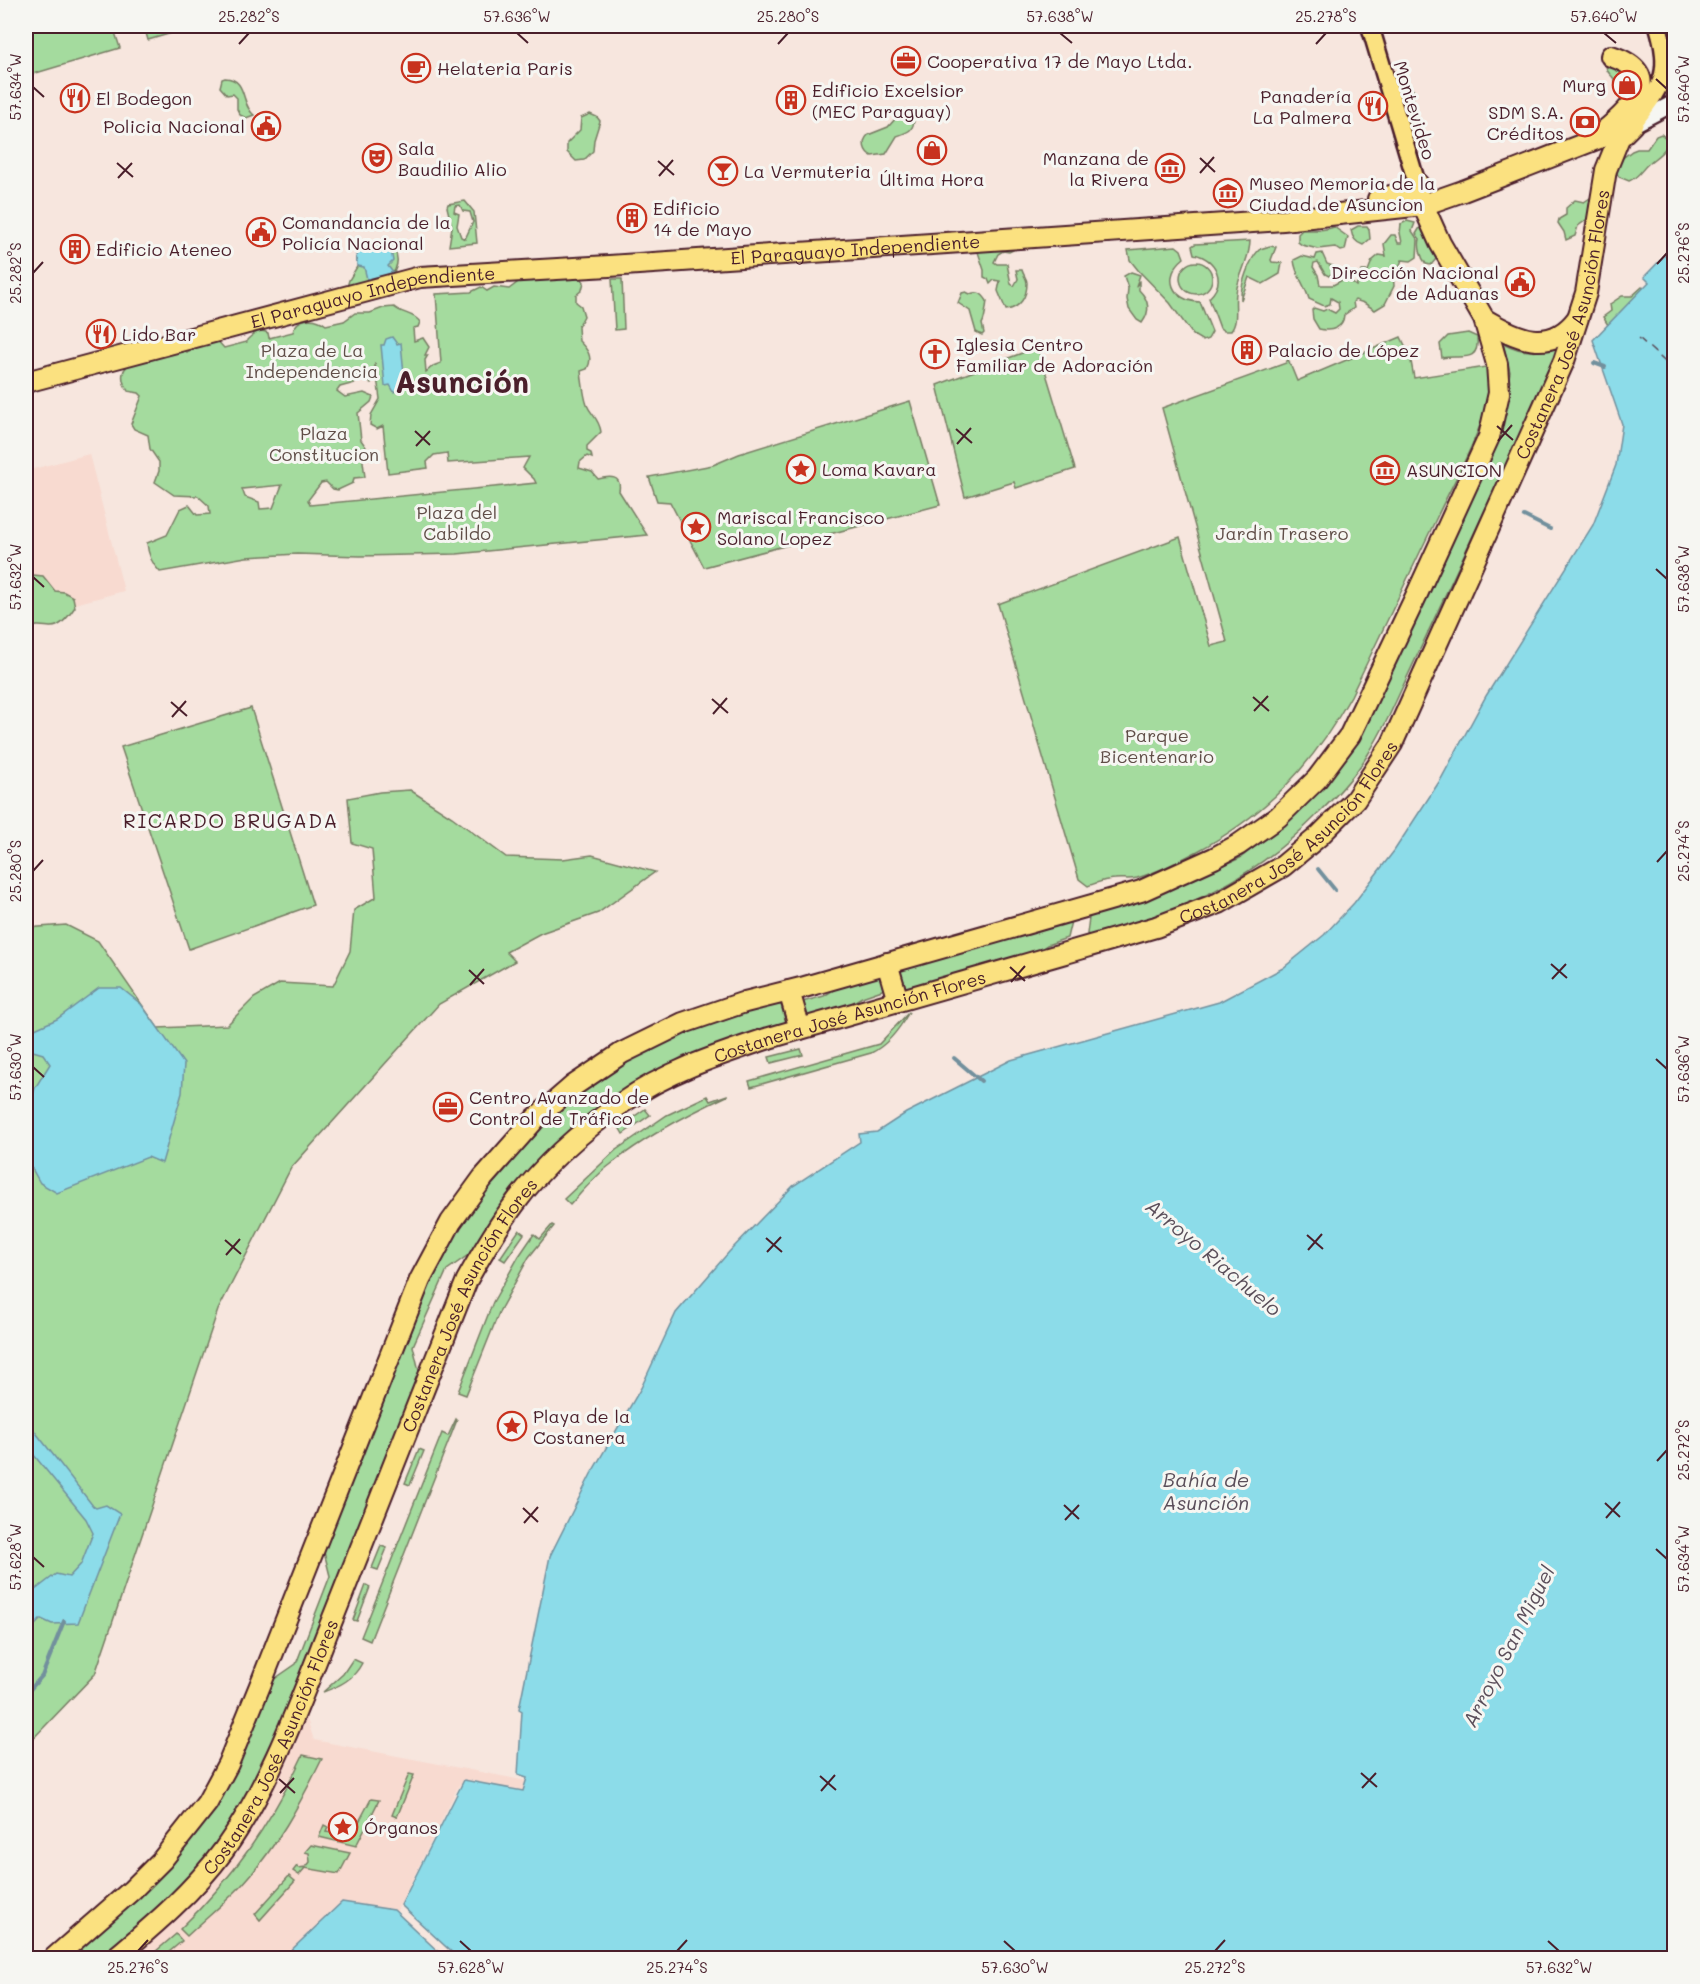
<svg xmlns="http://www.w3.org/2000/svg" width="1700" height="1984" viewBox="0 0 1700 1984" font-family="Mali,sans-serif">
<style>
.built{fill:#f8dad0}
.green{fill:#a4db9e;stroke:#777d64;stroke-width:1.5;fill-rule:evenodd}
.water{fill:#8cdce9;stroke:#72909d;stroke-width:1.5}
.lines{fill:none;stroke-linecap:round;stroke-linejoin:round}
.stream{stroke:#72909d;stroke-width:4}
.ferry{stroke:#5a4e5a;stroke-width:1.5;stroke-dasharray:8 6;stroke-linecap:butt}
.secondary-casing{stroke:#4a1f2b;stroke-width:20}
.primary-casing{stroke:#4a1f2b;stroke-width:21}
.highway-casing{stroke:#4a1f2b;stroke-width:24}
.secondary{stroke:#f6f6f2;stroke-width:15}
.primary{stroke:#fbe180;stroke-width:16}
.highway{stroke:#fbe180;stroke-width:20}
.ticks{fill:none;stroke:#4a1f2b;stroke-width:2}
.labels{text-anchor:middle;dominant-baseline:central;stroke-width:6;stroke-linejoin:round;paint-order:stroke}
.poi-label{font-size:18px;fill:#4a1f2b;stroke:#f6f6f2;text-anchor:start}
.street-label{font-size:18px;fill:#4a1f2b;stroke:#f6f6f2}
.park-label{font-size:18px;fill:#604e48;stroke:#f6f6f2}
.neighbourhood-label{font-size:20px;letter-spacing:1.5px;fill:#4a1f2b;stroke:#f6f6f2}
.water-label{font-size:20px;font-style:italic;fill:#5a4e5a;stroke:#f6f6f2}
.town-label{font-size:30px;font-weight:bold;fill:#4a1f2b;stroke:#f6f6f2}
.neatline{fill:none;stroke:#4a1f2b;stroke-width:2}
.ticks-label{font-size:15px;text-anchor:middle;fill:#4a1f2b}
</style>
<rect width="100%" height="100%" fill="#f7e6de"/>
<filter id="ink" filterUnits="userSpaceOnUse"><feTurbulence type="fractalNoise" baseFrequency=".0167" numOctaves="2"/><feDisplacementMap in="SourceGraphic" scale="12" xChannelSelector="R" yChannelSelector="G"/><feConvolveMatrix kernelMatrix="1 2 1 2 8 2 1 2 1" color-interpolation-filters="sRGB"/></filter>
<g filter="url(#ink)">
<g class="built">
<path d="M 89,454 L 124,591 L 26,617 L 26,471 Z"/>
<path d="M 306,1716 L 314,1740 L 548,1785 L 528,1854 L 497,1791 L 459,1785 L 397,1911 L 341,1904 L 290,1958 L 132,1958 L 168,1926 L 236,1847 L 296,1743 Z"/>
</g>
<g class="green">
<path d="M 26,26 L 113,26 L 120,48 L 26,76 Z"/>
<path d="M 144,26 L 196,26 L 148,40 Z"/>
<path d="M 1609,63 L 1623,63 L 1623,78 L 1626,82 L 1636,84 L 1626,100 C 1618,94 1618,87 1614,79 C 1610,73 1607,74 1606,66 Z"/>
<path d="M 225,78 C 248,79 240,104 254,115 L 246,118 L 240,115 L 237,109 L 237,98 L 233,94 L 227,95 L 220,87 L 222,79 Z"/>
<path d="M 1403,84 L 1409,85 L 1414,91 L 1413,102 L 1416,110 L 1412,120 L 1413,140 L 1398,147 L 1392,135 L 1390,113 L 1378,111 L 1374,104 C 1378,97 1395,88 1403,84 Z"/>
<path d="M 590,114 L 597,117 L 600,121 L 594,140 L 593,151 L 584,160 L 576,161 L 567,152 L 567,143 L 580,130 L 581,118 Z"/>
<path d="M 904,115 L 914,118 C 914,131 908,132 897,136 L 886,154 L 872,156 C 864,152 861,142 868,135 L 888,127 L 897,117 Z"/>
<path d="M 1661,134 C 1678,145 1655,157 1648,164 C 1641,170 1639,177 1629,181 L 1619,177 L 1614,168 L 1616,163 L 1632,151 L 1637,149 L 1647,149 L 1656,136 Z"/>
<path d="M 1593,196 L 1589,218 L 1578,226 L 1575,236 L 1566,240 L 1564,232 L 1558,223 L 1559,219 L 1566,215 L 1566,208 L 1575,200 L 1584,202 Z"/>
<path d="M 465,201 L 474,212 L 477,243 L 449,246 L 452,227 L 447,207 L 448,204 ZM 460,205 L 463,211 L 470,212 L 473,222 L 465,239 L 461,237 L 457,226 L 459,214 L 454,212 L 455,206 Z"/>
<path d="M 1407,221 L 1415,223 L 1412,231 L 1418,240 L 1417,257 L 1411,261 L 1402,260 L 1399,267 L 1393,271 L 1394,286 L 1385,304 L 1375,310 L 1364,303 L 1355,300 L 1353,302 L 1354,308 L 1344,315 C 1343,328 1332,332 1319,329 L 1313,319 L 1312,310 L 1314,308 L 1323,311 L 1327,309 L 1335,313 L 1339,309 L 1338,302 L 1331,298 L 1330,304 L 1324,306 L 1309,299 C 1305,285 1295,274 1294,260 L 1302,256 L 1315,259 L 1317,254 L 1322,253 L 1327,264 L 1333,266 L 1335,270 L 1329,276 L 1325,274 L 1318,262 L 1314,263 L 1313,267 L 1318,275 L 1320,285 L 1333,285 L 1346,278 L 1356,286 L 1362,271 L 1368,271 L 1372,261 L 1379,255 L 1386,256 L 1384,244 L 1391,235 L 1395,235 L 1398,243 L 1402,243 L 1400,233 L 1401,224 Z"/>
<path d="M 1424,221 L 1430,247 L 1436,259 L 1431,265 L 1426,264 C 1421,258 1418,247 1420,239 L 1416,234 Z"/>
<path d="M 1358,226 L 1367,226 L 1369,229 L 1370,239 L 1363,245 C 1356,243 1352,237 1351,230 Z"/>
<path d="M 1334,227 L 1348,237 L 1345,250 L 1341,251 L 1335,247 L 1318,249 L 1302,245 L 1298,242 L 1298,234 L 1302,230 C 1312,230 1325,231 1334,227 Z"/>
<path d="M 1250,241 C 1250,259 1238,275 1236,293 C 1234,305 1239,321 1231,331 L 1224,331 L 1220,328 L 1209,298 C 1227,281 1216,259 1194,254 L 1192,246 L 1195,244 Z"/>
<path d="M 1012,245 L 1013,250 L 1009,252 L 1003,251 L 998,254 L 994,262 L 997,264 L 1007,264 L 1011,284 L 1014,286 L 1018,279 L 1016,270 L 1022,270 C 1023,275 1027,278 1027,283 C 1027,297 1020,308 1006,310 L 998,291 L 1000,281 L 994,280 L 990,284 L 988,279 L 984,277 L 984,270 L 977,249 Z"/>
<path d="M 1176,246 L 1181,250 L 1184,258 C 1162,276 1171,301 1200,302 L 1212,332 L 1208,339 L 1203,341 L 1193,335 L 1170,303 L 1138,270 L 1130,260 L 1128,250 Z"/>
<path d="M 1270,246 L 1276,247 L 1271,260 L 1272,262 L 1282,263 L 1280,274 L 1263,284 L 1249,277 L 1241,300 C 1240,286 1249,259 1260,249 Z"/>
<path d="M 387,247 L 394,249 C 400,259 397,269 390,278 L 347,287 L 349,280 L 361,260 Z"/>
<circle cx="1196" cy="278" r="16"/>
<path d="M 1131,272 L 1140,275 L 1136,286 L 1139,282 L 1139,290 C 1149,300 1151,311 1142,323 L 1137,320 L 1129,309 L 1127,299 L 1128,288 L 1124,276 Z"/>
<path d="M 580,277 L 584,282 L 582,290 L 576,295 L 576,302 L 581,306 L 584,316 L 578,327 L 579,341 C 587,349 594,357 587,369 L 581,371 C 582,380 584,397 587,405 C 591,415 599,418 601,432 L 587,446 L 587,451 L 591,453 L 592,458 L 587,456 L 580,462 L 579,468 L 592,472 L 598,479 C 610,476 622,475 619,491 L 647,535 L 457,554 L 360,556 L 297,554 L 246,557 L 160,572 C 152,564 148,555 147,543 L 167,535 L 180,509 L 189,505 L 197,515 L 210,514 L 209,506 L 198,496 L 174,495 L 155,482 L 159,471 L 159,462 L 150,449 L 148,435 L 134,429 L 131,424 L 142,396 L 139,393 L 128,391 C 105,357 161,354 183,349 L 187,352 L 191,350 L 201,340 L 215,338 L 224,348 L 247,342 L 247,340 C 253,334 260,328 268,333 L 269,338 L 293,332 C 296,317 315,316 326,325 L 344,321 L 355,313 L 370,313 L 383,308 L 394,307 C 402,314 414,313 420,322 L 418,327 L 413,328 L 414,341 L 423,338 L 429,347 L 425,355 L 428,355 L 425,360 L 426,372 L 433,366 L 441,363 L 436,294 L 471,292 L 481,287 L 487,291 L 494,287 L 509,289 L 521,280 ZM 375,363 L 380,399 L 371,415 L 370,425 L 377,429 L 383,426 L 388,473 L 428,468 L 427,462 L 434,455 L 447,453 L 448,463 L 529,457 L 523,468 L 534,479 L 536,483 L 310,505 L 308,500 L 321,483 L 326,482 L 333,489 L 338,490 L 353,483 L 354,478 L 365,477 L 362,454 L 366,447 L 361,440 L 358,413 L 371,402 L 373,397 L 364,393 L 345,397 L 337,391 L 340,387 L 355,383 L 354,377 L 361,372 L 366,381 L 371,383 L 375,376 ZM 282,485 L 273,508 L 260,509 L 259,502 L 245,497 L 242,489 Z"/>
<path d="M 612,279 L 622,279 L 624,329 L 615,330 Z"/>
<path d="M 1642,287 L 1644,289 L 1608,325 L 1603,317 L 1611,311 L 1610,304 L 1622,296 L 1632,296 Z"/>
<path d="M 966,292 L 970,294 C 978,291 982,293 987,301 C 986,307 985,320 982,324 L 984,333 L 982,335 L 976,332 L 970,311 L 958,303 L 962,293 Z"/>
<path d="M 1468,333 L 1477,337 C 1480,365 1459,354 1442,358 L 1440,344 L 1448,336 Z"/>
<path d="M 1401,337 L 1410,356 L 1414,378 L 1492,366 C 1492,418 1458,472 1436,519 C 1408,578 1379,637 1351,696 C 1312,766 1267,814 1196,852 C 1177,862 1158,872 1137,878 C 1129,880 1122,878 1115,879 C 1106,879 1096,883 1088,886 L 1079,879 L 998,604 L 1180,537 L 1211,646 L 1227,642 L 1162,408 L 1286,363 L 1288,359 L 1297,381 Z"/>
<path d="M 1503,343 C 1524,354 1541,354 1562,344 L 1389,716 C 1382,730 1375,743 1367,756 C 1354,777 1337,795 1320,812 C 1250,883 1184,910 1091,936 L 1087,934 L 1089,918 L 1092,914 L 1167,890 L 1240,858 L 1281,826 L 1363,729 L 1502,416 L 1510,372 Z"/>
<path d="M 1038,347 L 1075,469 L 1016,488 L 1014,482 L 965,497 L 937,385 Z"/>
<path d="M 910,401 L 940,505 L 704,567 L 670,502 L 657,501 L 649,477 L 713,465 L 739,454 Z"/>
<path d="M 33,575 L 43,576 L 55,591 L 64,592 L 73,597 L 75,607 C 51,643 48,617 26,630 L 26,582 Z"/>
<path d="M 251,708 L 313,905 L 189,949 L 121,747 Z"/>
<path d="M 410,790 L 452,817 L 506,857 L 563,859 L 592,855 L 655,872 L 598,913 L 541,933 L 506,952 L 515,961 L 439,1004 L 291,1168 L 218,1310 L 95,1674 L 26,1746 L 26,928 L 66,925 L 98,941 L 158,1028 L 227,1025 L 254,998 L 280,983 L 333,986 L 350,951 L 354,910 L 376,897 L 372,849 L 352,843 L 348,798 L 380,792 Z"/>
<path d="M 1071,921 L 1067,938 L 1047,945 L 1038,951 L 906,988 L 900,969 Z"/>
<path d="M 878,976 L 881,978 L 883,989 L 882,990 L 862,997 L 845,1007 L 810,1016 L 805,1015 L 802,1002 L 824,996 L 835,989 Z"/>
<path d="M 780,1001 L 786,1023 L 682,1057 L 603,1104 L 572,1127 L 538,1160 L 507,1195 L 471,1253 L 447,1270 L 413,1346 L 420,1375 L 399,1426 L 288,1711 L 231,1827 L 191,1877 L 170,1899 L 103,1958 L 64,1958 L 154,1879 L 246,1746 L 273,1680 L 296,1664 L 330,1576 L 324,1552 L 438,1264 L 463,1219 L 520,1143 L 587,1084 L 671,1036 Z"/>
<path d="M 909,1012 C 900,1028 888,1045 871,1053 L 751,1087 L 749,1081 L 879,1044 Z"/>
<path d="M 801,1049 L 803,1055 L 771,1063 L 769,1057 Z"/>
<path d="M 727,1095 L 727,1096 C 686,1115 646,1136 610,1165 C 595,1176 583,1191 570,1205 L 564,1199 L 616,1150 L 667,1115 L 707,1096 L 710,1101 Z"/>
<path d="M 645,1109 L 650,1115 L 623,1134 L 619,1127 Z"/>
<path d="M 552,1225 L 554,1226 L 529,1257 L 500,1310 L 466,1395 L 458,1392 L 493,1302 L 519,1256 L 534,1234 L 540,1239 Z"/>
<path d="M 519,1230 L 524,1234 L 505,1261 L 500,1258 Z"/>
<path d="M 456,1419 L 457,1420 L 370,1641 L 361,1637 L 442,1433 L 448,1436 Z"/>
<path d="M 419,1449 L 424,1451 L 410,1485 L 405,1483 Z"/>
<path d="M 381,1546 L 387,1548 L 378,1570 L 372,1568 Z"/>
<path d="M 366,1585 L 370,1587 L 357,1621 L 353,1620 Z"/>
<path d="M 353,1659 L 362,1663 C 354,1679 340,1686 323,1692 L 343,1674 Z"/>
<path d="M 303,1755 L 322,1759 C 300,1804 276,1848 242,1885 C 225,1903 205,1919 187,1936 L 180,1929 C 234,1877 271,1823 303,1755 Z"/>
<path d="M 409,1774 L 414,1775 L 397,1817 L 392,1815 Z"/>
<path d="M 371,1799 L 379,1800 L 356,1846 L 319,1837 L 324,1825 L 328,1827 L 326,1832 L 352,1835 Z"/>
<path d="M 311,1845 L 350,1853 L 339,1874 L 305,1868 L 299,1875 L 293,1871 L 297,1866 L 298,1868 L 306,1867 L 310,1862 L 309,1853 L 305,1852 Z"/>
<path d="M 289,1876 L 295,1881 L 260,1920 L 255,1914 Z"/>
<path d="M 176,1934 L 182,1941 L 162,1958 L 148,1958 Z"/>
</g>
<g class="water">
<path d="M 382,245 L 391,250 L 393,261 L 388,266 L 394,274 L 368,283 L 364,267 L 357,266 L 356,253 Z"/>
<path d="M 1674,246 L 1674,1958 L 458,1958 L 401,1905 L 464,1780 L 523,1791 L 527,1778 L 518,1775 L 522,1711 L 519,1709 L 550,1556 L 592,1472 L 641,1388 L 676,1313 L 729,1252 L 793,1186 L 860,1142 L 859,1134 L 877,1132 L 906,1113 L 1011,1060 L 1219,1002 L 1283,968 L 1324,935 L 1354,903 L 1394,851 L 1441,779 L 1486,696 L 1593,525 L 1616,465 L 1622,424 L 1593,340 L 1649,282 L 1644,277 Z"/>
<path d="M 392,337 L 397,344 L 401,343 L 405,384 L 401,384 L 399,389 L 394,392 L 390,385 L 385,386 L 381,345 L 384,345 L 386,339 Z"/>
<path d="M 99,988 L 121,988 L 141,1004 L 184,1064 L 182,1093 L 162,1163 L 148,1157 L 57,1193 L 40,1183 L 26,1158 L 26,1111 L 31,1102 L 35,1088 L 50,1064 L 43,1054 L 33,1051 L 26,1054 L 26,1033 L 57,1019 Z"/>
<path d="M 26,1420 L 93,1506 L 96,1508 L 106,1505 L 120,1514 L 78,1623 L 52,1624 L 41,1619 L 33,1627 L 26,1627 L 26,1590 L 35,1590 L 56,1574 L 69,1577 L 81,1564 L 93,1533 L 86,1519 L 33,1454 L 26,1449 Z"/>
<path d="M 342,1902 L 394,1910 L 445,1958 L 283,1958 Z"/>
</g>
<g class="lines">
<g class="stream">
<path d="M 1594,363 L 1605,367"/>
<path d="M 1524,516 L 1550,529"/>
<path d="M 1318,869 L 1335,890"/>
<path d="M 954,1058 L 981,1081"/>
<path d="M 26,1694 L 42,1676 L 64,1621"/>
</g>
<path class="ferry" d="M 1639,338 L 1674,370"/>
<g class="secondary-casing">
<path id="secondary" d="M 1632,125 L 1674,103"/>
</g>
<g class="primary-casing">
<g id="primary">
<path d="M 1370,26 L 1420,194"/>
<path d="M 1632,125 C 1661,86 1673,76 1658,26"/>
</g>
</g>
<g class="highway-casing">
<g id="highway">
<path d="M 1603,132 C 1633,108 1666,74 1611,56"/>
<path d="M 1378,199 L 1408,192 L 1412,190 L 1417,183"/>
<path d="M 1484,319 C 1516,338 1550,355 1577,319"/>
<path id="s1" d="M 26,382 L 420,277 L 609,266 L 1283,220 L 1423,205 L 1463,191 L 1630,126"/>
<path d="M 887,963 L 898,1001"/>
<path d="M 789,991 L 800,1029"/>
<path d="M 54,1958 L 132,1890 L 162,1860 L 207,1803 L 228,1764 L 263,1678 L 420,1280 L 451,1222 L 483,1178 L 536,1118 L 573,1086 L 622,1053 L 683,1023 L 745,1002 L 801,988 L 1141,891 L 1214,858 L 1238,845 L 1278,817 L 1317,779 L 1350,735 L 1417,594 L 1489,437 L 1499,393 L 1497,364 L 1484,319 L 1440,243 L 1423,205"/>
<path id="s2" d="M 115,1958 C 154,1925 193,1892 224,1850 C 272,1783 304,1690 335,1613 C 379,1502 423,1391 467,1280 C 482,1253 497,1227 516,1202 C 544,1164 583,1130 622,1103 C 666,1072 718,1055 769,1038 L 1156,927 L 1219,903 L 1283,866 L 1319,836 L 1355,800 L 1392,744 L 1564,361 L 1586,293 L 1606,170 L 1619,138 L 1632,125"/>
</g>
</g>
<use href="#secondary" class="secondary"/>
<use href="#primary" class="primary"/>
<use href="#highway" class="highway"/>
</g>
</g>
<path class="ticks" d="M 517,33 L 528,43M 1060,33 L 1072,43M 1604,33 L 1616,43M 239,44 L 249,33M 778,44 L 788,33M 1316,44 L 1326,33M 1656,79 L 1667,89M 33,87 L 44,97M 1200,158 L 1215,172M 658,161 L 674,175M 117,163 L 133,177M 1200,173 L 1214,157M 659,176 L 673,160M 118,178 L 132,163M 1657,264 L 1667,253M 33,273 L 43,262M 1497,426 L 1513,440M 956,429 L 972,443M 415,431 L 430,445M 1498,441 L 1512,425M 957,444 L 971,428M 416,446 L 430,431M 1656,569 L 1667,579M 33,577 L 44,587M 1253,697 L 1269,711M 712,699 L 728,713M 171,702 L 187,716M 1254,711 L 1268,696M 713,714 L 727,698M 172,717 L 186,701M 1657,862 L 1667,851M 33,871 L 43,860M 1551,964 L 1567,978M 1010,967 L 1025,981M 469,970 L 484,984M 1552,979 L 1566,964M 1011,982 L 1025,966M 470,985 L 484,969M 1656,1059 L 1667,1069M 33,1067 L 44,1077M 1307,1235 L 1323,1249M 766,1238 L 782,1252M 225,1240 L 241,1254M 1308,1250 L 1322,1234M 767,1252 L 781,1237M 226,1255 L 240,1239M 1657,1461 L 1667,1450M 1605,1503 L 1620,1517M 1064,1505 L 1079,1519M 523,1508 L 538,1522M 1606,1518 L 1620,1502M 1065,1520 L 1079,1505M 524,1523 L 538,1507M 1656,1549 L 1667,1559M 33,1557 L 44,1567M 1361,1773 L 1377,1787M 820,1776 L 836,1790M 279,1779 L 295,1793M 1362,1788 L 1376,1773M 821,1791 L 835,1775M 280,1793 L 294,1778M 460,1941 L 471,1951M 1004,1941 L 1015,1951M 1548,1941 L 1559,1951M 138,1951 L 148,1940M 677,1951 L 687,1940M 1215,1951 L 1225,1940"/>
<defs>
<g id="office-ring" transform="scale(1.5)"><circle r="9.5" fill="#f6f6f2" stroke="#c8321e" stroke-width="1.5"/><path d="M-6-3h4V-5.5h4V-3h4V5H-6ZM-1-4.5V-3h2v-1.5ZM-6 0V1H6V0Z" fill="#c8321e"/></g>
<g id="cafe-ring" transform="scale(1.5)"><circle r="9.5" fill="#f6f6f2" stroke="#c8321e" stroke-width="1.5"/><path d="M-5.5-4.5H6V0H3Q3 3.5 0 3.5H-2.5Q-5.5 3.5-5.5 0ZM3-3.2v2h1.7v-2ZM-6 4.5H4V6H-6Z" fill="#c8321e"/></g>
<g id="shop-ring" transform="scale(1.5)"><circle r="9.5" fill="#f6f6f2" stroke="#c8321e" stroke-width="1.5"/><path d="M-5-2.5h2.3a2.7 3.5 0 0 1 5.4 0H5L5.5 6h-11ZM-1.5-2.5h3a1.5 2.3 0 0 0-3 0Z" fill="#c8321e"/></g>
<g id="restaurant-ring" transform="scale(1.5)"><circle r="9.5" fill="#f6f6f2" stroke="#c8321e" stroke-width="1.5"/><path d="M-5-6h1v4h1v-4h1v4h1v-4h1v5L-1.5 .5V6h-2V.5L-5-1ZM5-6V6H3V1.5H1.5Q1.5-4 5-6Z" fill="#c8321e"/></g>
<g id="building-ring" transform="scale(1.5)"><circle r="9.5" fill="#f6f6f2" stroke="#c8321e" stroke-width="1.5"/><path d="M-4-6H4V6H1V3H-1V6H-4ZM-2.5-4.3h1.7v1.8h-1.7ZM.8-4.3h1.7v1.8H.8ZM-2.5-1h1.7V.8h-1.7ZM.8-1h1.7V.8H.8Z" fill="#c8321e"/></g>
<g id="bank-ring" transform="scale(1.5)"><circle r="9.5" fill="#f6f6f2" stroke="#c8321e" stroke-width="1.5"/><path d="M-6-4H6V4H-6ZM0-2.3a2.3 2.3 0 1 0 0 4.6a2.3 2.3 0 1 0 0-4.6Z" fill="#c8321e"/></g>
<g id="civic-ring" transform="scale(1.5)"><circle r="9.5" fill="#f6f6f2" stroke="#c8321e" stroke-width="1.5"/><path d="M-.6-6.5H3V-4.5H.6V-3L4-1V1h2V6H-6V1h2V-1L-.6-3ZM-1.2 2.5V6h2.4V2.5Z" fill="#c8321e"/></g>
<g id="theatre-ring" transform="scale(1.5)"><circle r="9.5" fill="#f6f6f2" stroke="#c8321e" stroke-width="1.5"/><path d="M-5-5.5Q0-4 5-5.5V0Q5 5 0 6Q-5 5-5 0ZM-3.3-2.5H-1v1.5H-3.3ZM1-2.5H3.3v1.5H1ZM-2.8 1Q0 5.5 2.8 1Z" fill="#c8321e"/></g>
<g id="museum-ring" transform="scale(1.5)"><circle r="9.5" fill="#f6f6f2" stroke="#c8321e" stroke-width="1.5"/><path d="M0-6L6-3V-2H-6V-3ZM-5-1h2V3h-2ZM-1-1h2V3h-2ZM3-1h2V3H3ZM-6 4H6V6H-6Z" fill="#c8321e"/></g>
<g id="bar-ring" transform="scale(1.5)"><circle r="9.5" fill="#f6f6f2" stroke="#c8321e" stroke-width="1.5"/><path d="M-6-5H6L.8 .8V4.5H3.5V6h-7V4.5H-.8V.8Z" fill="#c8321e"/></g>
<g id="church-ring" transform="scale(1.5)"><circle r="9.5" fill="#f6f6f2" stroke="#c8321e" stroke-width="1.5"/><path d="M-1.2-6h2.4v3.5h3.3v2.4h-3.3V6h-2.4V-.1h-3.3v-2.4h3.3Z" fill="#c8321e"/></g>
<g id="sight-ring" transform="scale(1.5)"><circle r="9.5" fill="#f6f6f2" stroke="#c8321e" stroke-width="1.5"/><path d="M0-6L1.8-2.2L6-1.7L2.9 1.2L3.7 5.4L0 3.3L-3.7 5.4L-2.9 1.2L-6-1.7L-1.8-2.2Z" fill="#c8321e"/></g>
</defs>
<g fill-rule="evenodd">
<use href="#office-ring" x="906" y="61"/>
<use href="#cafe-ring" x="416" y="68"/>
<use href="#shop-ring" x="1627" y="85"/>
<use href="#restaurant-ring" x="75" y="98"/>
<use href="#building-ring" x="791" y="100"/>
<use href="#restaurant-ring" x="1373" y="106"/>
<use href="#bank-ring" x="1585" y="122"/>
<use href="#civic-ring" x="266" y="126"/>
<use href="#shop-ring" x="932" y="150"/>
<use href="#theatre-ring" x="377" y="158"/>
<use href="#museum-ring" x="1170" y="168"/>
<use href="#bar-ring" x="723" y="171"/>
<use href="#museum-ring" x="1228" y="193"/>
<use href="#building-ring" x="632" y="218"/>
<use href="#civic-ring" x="261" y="232"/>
<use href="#building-ring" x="75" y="249"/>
<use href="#civic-ring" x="1520" y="282"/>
<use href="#restaurant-ring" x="101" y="334"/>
<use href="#building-ring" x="1247" y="350"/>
<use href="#church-ring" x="935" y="354"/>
<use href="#sight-ring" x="801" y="469"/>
<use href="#museum-ring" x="1385" y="470"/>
<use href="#sight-ring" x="696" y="527"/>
<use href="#office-ring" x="448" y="1107"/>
<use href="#sight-ring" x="512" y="1426"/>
<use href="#sight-ring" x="343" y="1827"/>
</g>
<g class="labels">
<g class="poi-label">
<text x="927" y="61">Cooperativa 17 de Mayo Ltda.</text>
<text x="437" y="68">Helateria Paris</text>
<text x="1606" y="85" text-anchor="end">Murg</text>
<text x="812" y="90">Edificio Excelsior<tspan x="812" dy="21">(MEC Paraguay)</tspan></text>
<text x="1352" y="96" text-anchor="end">Panadería<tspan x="1352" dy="21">La Palmera</tspan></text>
<text x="96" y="98">El Bodegon</text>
<text x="1564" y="112" text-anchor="end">SDM S.A.<tspan x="1564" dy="21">Créditos</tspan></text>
<text x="245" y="126" text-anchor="end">Policia Nacional</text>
<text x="398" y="148">Sala<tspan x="398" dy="21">Baudilio Alio</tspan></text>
<text x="1149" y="158" text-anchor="end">Manzana de<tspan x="1149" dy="21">la Rivera</tspan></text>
<text x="744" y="171">La Vermuteria</text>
<text x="932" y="179" text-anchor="middle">Última Hora</text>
<text x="1249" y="183">Museo Memoria de la<tspan x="1249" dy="21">Ciudad de Asuncion</tspan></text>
<text x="653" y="208">Edificio<tspan x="653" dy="21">14 de Mayo</tspan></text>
<text x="282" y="222">Comandancia de la<tspan x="282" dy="21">Policía Nacional</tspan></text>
<text x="96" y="249">Edificio Ateneo</text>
<text x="1499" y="272" text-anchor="end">Dirección Nacional<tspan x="1499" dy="21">de Aduanas</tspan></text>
<text x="122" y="334">Lido Bar</text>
<text x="956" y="344">Iglesia Centro<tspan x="956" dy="21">Familiar de Adoración</tspan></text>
<text x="1268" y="350">Palacio de López</text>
<text x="822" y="469">Loma Kavara</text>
<text x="1406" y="470">ASUNCION</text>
<text x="717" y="517">Mariscal Francisco<tspan x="717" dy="21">Solano Lopez</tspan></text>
<text x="469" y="1097">Centro Avanzado de<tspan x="469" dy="21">Control de Tráfico</tspan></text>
<text x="533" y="1416">Playa de la<tspan x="533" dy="21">Costanera</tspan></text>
<text x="364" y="1827">Órganos</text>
</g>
<g class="street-label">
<text transform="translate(1415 110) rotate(73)">Montevideo</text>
<text stroke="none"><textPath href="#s1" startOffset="844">El Paraguayo Independiente</textPath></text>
<text stroke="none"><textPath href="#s1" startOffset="358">El Paraguayo Independiente</textPath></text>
<text stroke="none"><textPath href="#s2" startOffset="2337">Costanera José Asunción Flores</textPath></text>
<text stroke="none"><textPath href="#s2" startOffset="1743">Costanera José Asunción Flores</textPath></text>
<text stroke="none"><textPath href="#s2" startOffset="1257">Costanera José Asunción Flores</textPath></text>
<text stroke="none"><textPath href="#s2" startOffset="753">Costanera José Asunción Flores</textPath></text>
<text stroke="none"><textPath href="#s2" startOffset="267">Costanera José Asunción Flores</textPath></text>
</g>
<g class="park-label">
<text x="312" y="350">Plaza de La<tspan x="312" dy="21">Independencia</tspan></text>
<text x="324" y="433">Plaza<tspan x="324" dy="21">Constitucion</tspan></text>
<text x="457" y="512">Plaza del<tspan x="457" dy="21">Cabildo</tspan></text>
<text x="1282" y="533">Jardín Trasero</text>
<text x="1157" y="735">Parque<tspan x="1157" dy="21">Bicentenario</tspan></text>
</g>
<g class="neighbourhood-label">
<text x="231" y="820">RICARDO BRUGADA</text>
</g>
<g class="water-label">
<text transform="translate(1214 1257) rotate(40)">Arroyo Riachuelo</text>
<text x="1206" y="1479">Bahía de<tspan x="1206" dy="23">Asunción</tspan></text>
<text transform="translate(1508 1646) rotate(-63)">Arroyo San Miguel</text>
</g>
<g class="town-label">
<text x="462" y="381">Asunción</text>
</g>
</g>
<rect width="1700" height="1984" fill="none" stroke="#f6f6f2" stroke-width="66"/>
<rect x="33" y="33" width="1634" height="1918" class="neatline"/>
<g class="ticks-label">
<text x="249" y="22">25.282°S</text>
<text x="517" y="22">57.636°W</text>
<text x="788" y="22">25.280°S</text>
<text x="1060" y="22">57.638°W</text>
<text x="1326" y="22">25.278°S</text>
<text x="1604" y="22">57.640°W</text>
<text transform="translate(16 87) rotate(-90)" y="5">57.634°W</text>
<text transform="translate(1684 89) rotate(-90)" y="5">57.640°W</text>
<text transform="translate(1684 253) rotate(-90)" y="5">25.276°S</text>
<text transform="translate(16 273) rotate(-90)" y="5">25.282°S</text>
<text transform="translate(16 577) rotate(-90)" y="5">57.632°W</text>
<text transform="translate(1684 579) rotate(-90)" y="5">57.638°W</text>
<text transform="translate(1684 851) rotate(-90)" y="5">25.274°S</text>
<text transform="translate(16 871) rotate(-90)" y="5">25.280°S</text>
<text transform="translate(16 1067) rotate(-90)" y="5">57.630°W</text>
<text transform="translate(1684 1069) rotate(-90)" y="5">57.636°W</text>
<text transform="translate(1684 1450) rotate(-90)" y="5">25.272°S</text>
<text transform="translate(16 1557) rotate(-90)" y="5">57.628°W</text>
<text transform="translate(1684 1559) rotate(-90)" y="5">57.634°W</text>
<text x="138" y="1973">25.276°S</text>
<text x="471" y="1973">57.628°W</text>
<text x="677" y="1973">25.274°S</text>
<text x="1015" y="1973">57.630°W</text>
<text x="1215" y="1973">25.272°S</text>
<text x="1559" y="1973">57.632°W</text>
</g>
</svg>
